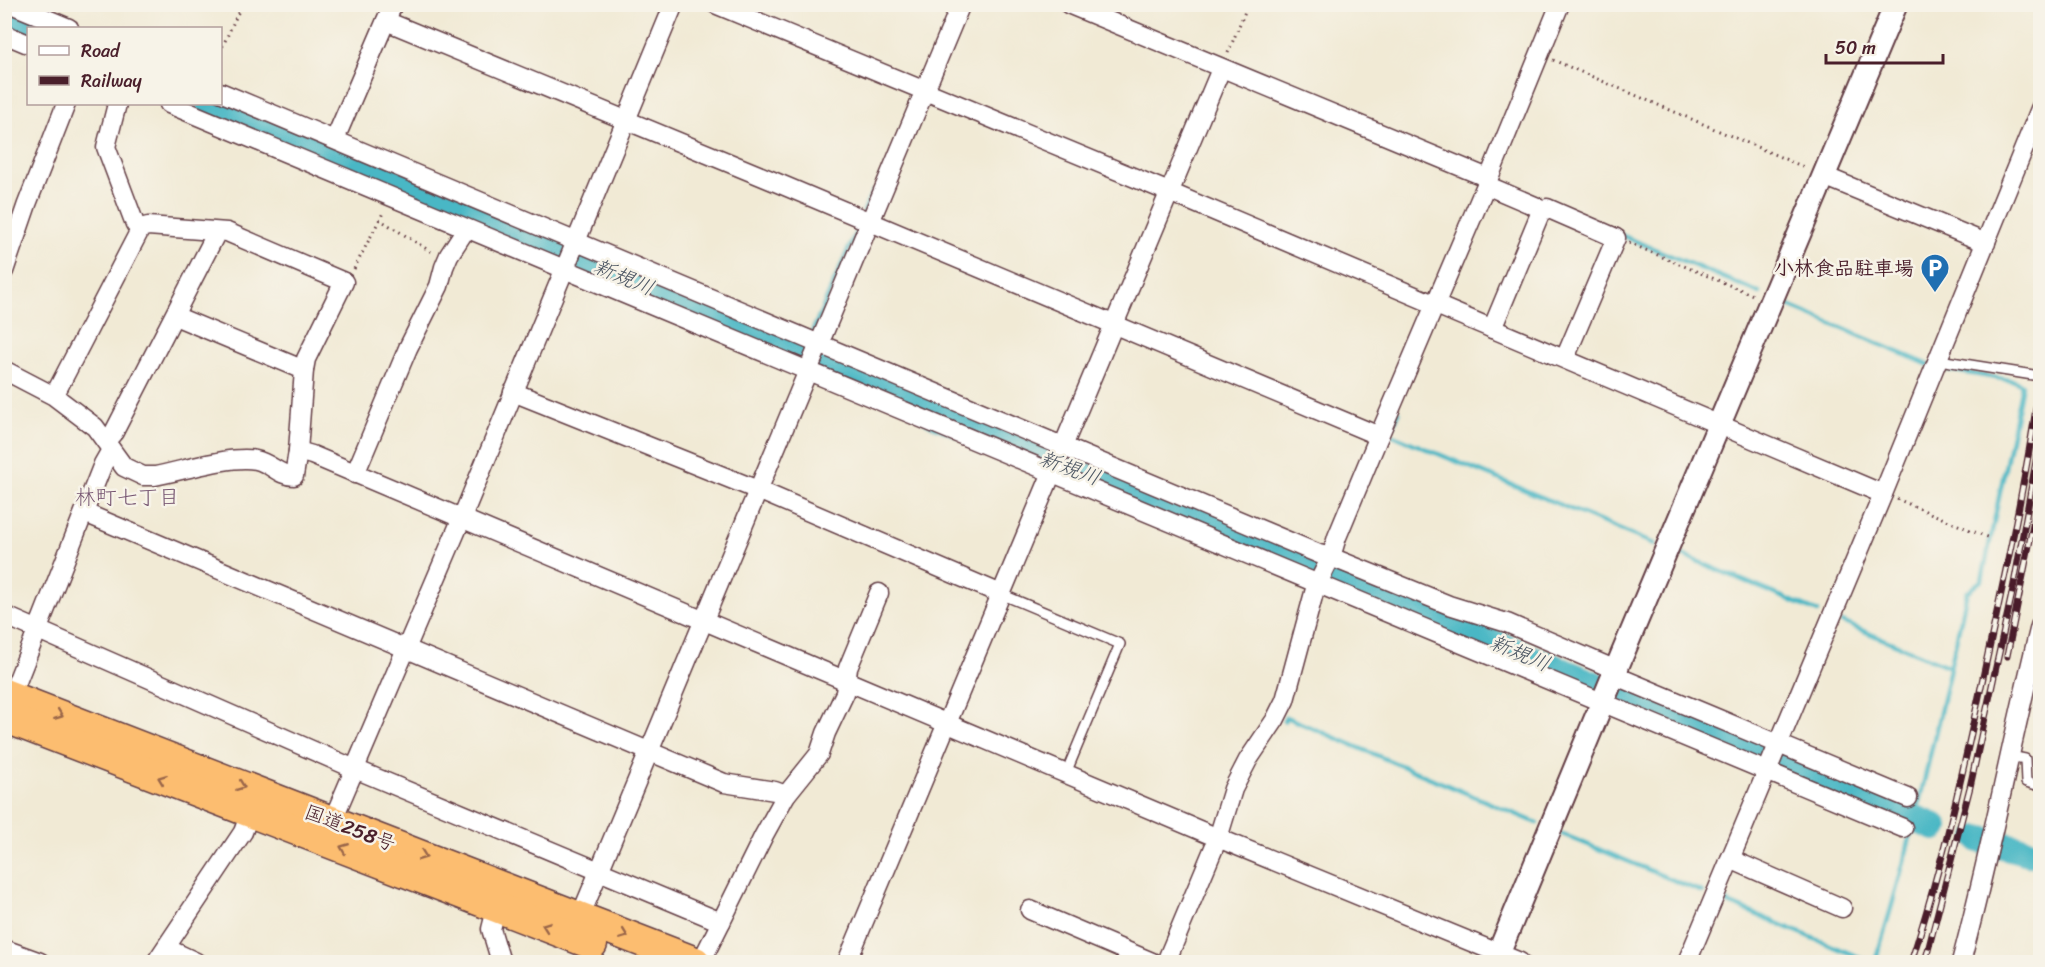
<svg xmlns="http://www.w3.org/2000/svg" width="2045" height="967" viewBox="0 0 2045 967" font-family="Sriracha,'Klee One',sans-serif">
<style>
.lines{fill:none;stroke-linecap:round;stroke-linejoin:round}
.stream{stroke:#4ab7c5;stroke-width:4.5}
.river{stroke:#4ab7c5;stroke-width:28}
.service-casing{stroke:#633d44;stroke-width:12}
.minor-casing{stroke:#633d44;stroke-width:21}
.tertiary-casing{stroke:#633d44;stroke-width:26}
.trunk-casing{stroke:#633d44;stroke-width:33}
.path{stroke:#633d44;stroke-width:3;stroke-dasharray:1.5 4.5;stroke-linecap:butt}
.service{stroke:#fff;stroke-width:9}
.minor{stroke:#fff;stroke-width:18}
.tertiary{stroke:#fff;stroke-width:22}
.trunk{stroke:#fcbd6f;stroke-width:30}
.rail-casing{stroke:#4a1f2b;stroke-width:7}
.rail{stroke:#f7f3e8;stroke-width:4.5;stroke-dasharray:14;stroke-linecap:butt}
.oneway{stroke:#9a664a}
.labels{text-anchor:middle;dominant-baseline:central;stroke-width:5;stroke-linejoin:round;paint-order:stroke}
.poi-label{font-size:20px;font-weight:bold;fill:#4a1f2b;stroke:#f7f3e8;text-anchor:end}
.street-label{font-size:20px;fill:#4a1f2b;stroke:#f7f3e8}
.water-label{font-size:21px;font-style:italic;fill:#4a5461;stroke:#f7f3e8}
.neighbourhood-label{font-size:21px;fill:#755470;stroke:#f7f3e8}
</style>
<rect width="100%" height="100%" fill="#f7f3e8"/>
<filter id="ink" filterUnits="userSpaceOnUse"><feTurbulence type="fractalNoise" baseFrequency=".0167" numOctaves="2"/><feDisplacementMap in="SourceGraphic" scale="12" xChannelSelector="R" yChannelSelector="G"/><feConvolveMatrix kernelMatrix="1 2 1 2 8 2 1 2 1" color-interpolation-filters="sRGB"/></filter>
<filter id="wash" filterUnits="userSpaceOnUse"><feTurbulence type="fractalNoise" baseFrequency=".008" numOctaves="4" result="noise"/><feDisplacementMap in="SourceGraphic" scale="24" xChannelSelector="R" yChannelSelector="G"/><feGaussianBlur stdDeviation="1.35" result="paint"/><feColorMatrix in="noise" values="0 0 0 0 0 0 0 0 0 0 0 0 0 0 0 0 0 1.4 0 .05"/><feComposite in="paint" operator="in"/></filter>
<g filter="url(#wash)">
<rect width="100%" height="100%" fill="#f1ead5"/>
<g class="lines">
<g class="stream">
<path d="M 864,211 L 873,191"/>
<path d="M 1621,235 L 1760,293"/>
<path d="M 1789,306 L 1929,365"/>
<path d="M 811,335 L 859,225"/>
<path d="M 804,352 L 808,343"/>
<path d="M 1393,426 L 1399,412"/>
<path d="M 1393,435 L 1654,544"/>
<path d="M 1680,554 L 1818,612"/>
<path d="M 1842,622 L 1950,667"/>
<path d="M 1284,721 L 1286,717 L 1537,823"/>
<path d="M 1562,834 L 1702,892"/>
<path d="M 1726,902 L 1871,962"/>
<path d="M 1875,962 C 1913,841 1939,717 1967,592 L 1982,580 L 2022,385 L 2015,381 L 1943,369"/>
</g>
<g class="river">
<path d="M 4,18 L 30,28"/>
<path d="M 209,104 L 905,395 L 937,415 L 1074,472 L 1114,484 L 1935,827"/>
<path d="M 1979,839 L 2040,855"/>
</g>
</g>
</g>
<g filter="url(#ink)">
<g class="lines">
<g class="service-casing">
<g id="service">
<path d="M 1939,360 L 2033,375"/>
<path d="M 1001,594 L 1120,644 L 1066,773"/>
<path d="M 2010,756 L 2025,759 L 2026,782 L 2040,786"/>
</g>
</g>
<g class="minor-casing">
<g id="minor">
<path d="M 11,4 L 69,28"/>
<path d="M 715,4 L 1169,192 L 1883,494"/>
<path d="M 1068,4 L 1488,178"/>
<path d="M 386,21 L 773,181 L 1379,436"/>
<path d="M 4,34 L 28,44"/>
<path d="M 220,92 L 1319,554 L 1331,557 L 1449,605 L 1507,623 L 1616,670 L 1623,679 L 1908,798"/>
<path d="M 117,104 L 106,147 L 135,224 L 141,228"/>
<path d="M 169,104 C 746,347 1324,588 1903,828"/>
<path d="M 335,139 L 393,4"/>
<path d="M 1824,176 L 1986,243"/>
<path d="M 1486,185 L 1542,209 L 1547,208 L 1616,238 L 1565,358"/>
<path d="M 4,271 L 27,204 L 66,104"/>
<path d="M 175,316 L 304,370"/>
<path d="M 1492,329 L 1542,209"/>
<path d="M 4,370 L 54,396 L 95,427 L 124,467 L 143,476 L 155,476 C 182,471 230,455 256,460 C 271,463 279,476 294,476 L 298,451 L 304,370 L 306,359 L 344,282 L 227,232 L 148,226 L 141,228 L 54,396"/>
<path d="M 513,392 L 758,490 L 1001,594"/>
<path d="M 106,441 L 114,432 L 217,232"/>
<path d="M 298,451 L 312,455 L 1218,838 L 1520,962"/>
<path d="M 355,474 L 408,348 L 439,286 L 444,267 L 449,255 L 466,229"/>
<path d="M 85,513 L 724,783 L 775,791 L 786,795"/>
<path d="M 4,615 L 355,769 L 721,922 L 701,962"/>
<path d="M 11,697 L 103,464 L 111,450"/>
<path d="M 332,822 L 461,520 L 674,4"/>
<path d="M 1730,859 L 1842,908"/>
<path d="M 499,898 L 491,929 L 501,962"/>
<path d="M 1030,910 L 1152,962"/>
<path d="M 580,917 L 961,4"/>
<path d="M 721,922 L 764,835 L 786,795 L 819,754 L 826,733 L 845,693 L 848,668 L 879,593"/>
<path d="M 166,948 L 196,962"/>
<path d="M 4,949 L 40,962"/>
<path d="M 156,962 L 243,832 L 250,813"/>
<path d="M 847,962 L 1221,69"/>
<path d="M 1166,962 L 1218,838 L 1233,789 L 1248,760 L 1275,720 L 1285,700 L 1315,589 L 1331,557 L 1337,537 L 1379,436 L 1486,185 L 1560,4"/>
<path d="M 1687,962 L 1883,494 L 2040,109"/>
<path d="M 1961,962 C 1991,851 2012,738 2040,626"/>
</g>
</g>
<g class="tertiary-casing">
<path id="tertiary" d="M 1495,962 L 1612,679 L 1896,4"/>
</g>
<g class="trunk-casing">
<g id="trunk">
<path d="M 4,694 L 695,962"/>
<path d="M 4,717 L 592,944"/>
</g>
</g>
<g class="path">
<path d="M 220,52 L 242,4"/>
<path d="M 1228,53 L 1248,4"/>
<path d="M 1553,60 L 1806,168"/>
<path d="M 379,219 L 433,253"/>
<path d="M 1629,243 L 1753,295"/>
<path d="M 354,269 L 384,211"/>
<path d="M 1897,499 L 1989,538"/>
</g>
<use href="#service" class="service"/>
<use href="#minor" class="minor"/>
<use href="#tertiary" class="tertiary"/>
<use href="#trunk" class="trunk"/>
<g class="rail-casing">
<g id="rail">
<path d="M 2007,656 L 2038,500"/>
<path d="M 1911,962 C 1943,864 1965,764 1986,663 C 2006,570 2027,476 2040,381"/>
<path d="M 1925,962 L 1970,787 L 2014,584 L 2040,439"/>
</g>
</g>
<use href="#rail" class="rail"/>
</g>
<defs><path id="oneway-chevron" d="M-2-3.5L2.5 0L-2 3.5" fill="none" stroke-width="1.6" stroke-linecap="round" stroke-linejoin="round" transform="scale(1.5)"/></defs>
<g class="oneway">
<use href="#oneway-chevron" transform="translate(59 715) rotate(21)"/>
<use href="#oneway-chevron" transform="translate(162 779) rotate(-159)"/>
<use href="#oneway-chevron" transform="translate(241 786) rotate(21)"/>
<use href="#oneway-chevron" transform="translate(344 848) rotate(-158)"/>
<use href="#oneway-chevron" transform="translate(423 856) rotate(21)"/>
<use href="#oneway-chevron" transform="translate(546 926) rotate(-160)"/>
<use href="#oneway-chevron" transform="translate(624 935) rotate(21)"/>
</g>
</g>
<defs>
<g id="parking-pin" transform="scale(1.5)"><path d="M0 17L-7.5 6A9.5 9.5 0 1 1 7.5 6Z" fill="#1f6fb2" stroke="#f7f3e8"/><path d="M-3.5-5.5H1a3.5 3.5 0 0 1 0 7H-1V5.5H-3.5ZM-1-3.4V-.6H.8a1.4 1.4 0 0 0 0-2.8Z" fill="#fff"/></g>
</defs>
<g fill-rule="evenodd">
<use href="#parking-pin" x="1935" y="268"/>
</g>
<g class="labels">
<g class="poi-label">
<text x="1914" y="268">小林食品駐車場</text>
</g>
<g class="street-label">
<text transform="translate(350 828) rotate(21)">国道258号</text>
</g>
<g class="water-label">
<text transform="translate(624 277) rotate(23)">新規川</text>
<text transform="translate(1070 468) rotate(20)">新規川</text>
<text transform="translate(1520 653) rotate(23)">新規川</text>
</g>
<g class="neighbourhood-label">
<text x="127" y="497">林町七丁目</text>
</g>
</g>
<rect width="2045" height="967" fill="none" stroke="#f7f3e8" stroke-width="24"/>
<rect x="27" y="27" width="195" height="78" fill="#f7f3e8" stroke="#b29e9c" stroke-width="1.5"/>
<rect x="39" y="46" width="30" height="9" fill="#ffffff" stroke="#b29e9c" stroke-width="1.5"/>
<text x="81" y="57" font-size="18" fill="#4a1f2b">Road</text>
<rect x="39" y="76" width="30" height="9" fill="#4a1f2b" stroke="#b29e9c" stroke-width="1.5"/>
<text x="81" y="87" font-size="18" fill="#4a1f2b">Railway</text>
<path d="M1826 54v9h117v-9" fill="none" stroke="#4a1f2b" stroke-width="3"/>
<text x="1835" y="54" font-size="18" fill="#4a1f2b" stroke="#f7f3e8" stroke-width="4.5" paint-order="stroke">50 m</text>
</svg>
